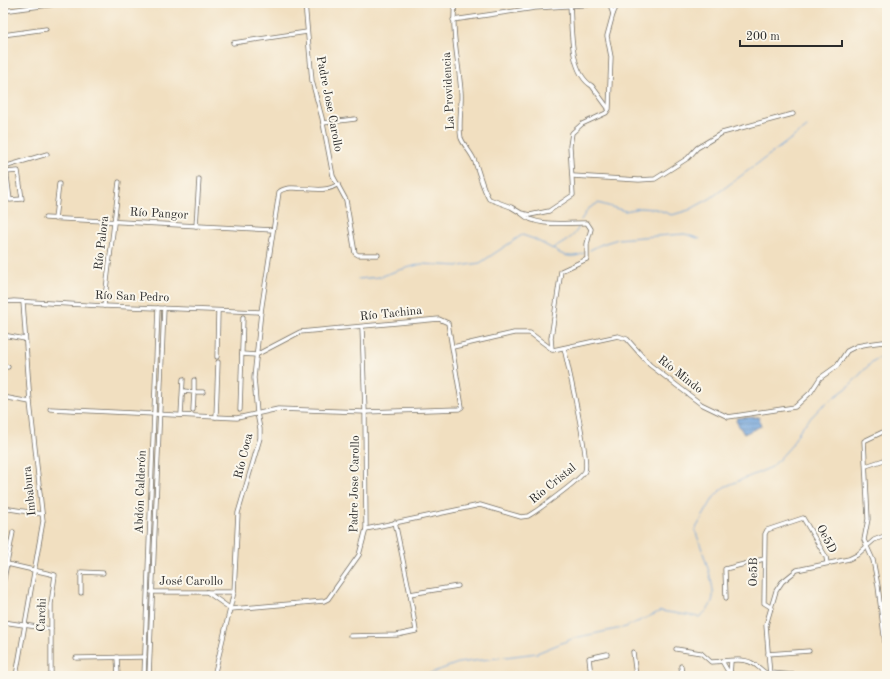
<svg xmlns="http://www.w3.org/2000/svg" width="890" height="679" viewBox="0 0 890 679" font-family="'Old Standard TT',serif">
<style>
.water{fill:url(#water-rules);stroke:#4c6682}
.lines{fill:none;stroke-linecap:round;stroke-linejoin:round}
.stream{stroke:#6ea2da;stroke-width:1}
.minor-casing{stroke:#706a5f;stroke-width:5}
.minor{stroke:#fff;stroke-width:3.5}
.labels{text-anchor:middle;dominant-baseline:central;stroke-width:4;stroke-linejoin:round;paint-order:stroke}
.street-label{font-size:12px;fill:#2b2b2b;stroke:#fbf7ec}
</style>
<defs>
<pattern id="water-rules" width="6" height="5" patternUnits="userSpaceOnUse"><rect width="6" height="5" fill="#6ea2da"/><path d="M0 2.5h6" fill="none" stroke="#5b84b1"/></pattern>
</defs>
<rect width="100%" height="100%" fill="#fbf7ec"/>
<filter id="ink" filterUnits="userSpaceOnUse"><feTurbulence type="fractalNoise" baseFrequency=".025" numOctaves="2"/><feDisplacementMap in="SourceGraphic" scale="8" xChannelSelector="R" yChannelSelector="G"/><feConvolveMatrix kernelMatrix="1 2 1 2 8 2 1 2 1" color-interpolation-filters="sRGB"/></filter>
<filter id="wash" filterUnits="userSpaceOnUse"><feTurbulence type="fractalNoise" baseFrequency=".012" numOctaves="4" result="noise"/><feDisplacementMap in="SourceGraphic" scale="16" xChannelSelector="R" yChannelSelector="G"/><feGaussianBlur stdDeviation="0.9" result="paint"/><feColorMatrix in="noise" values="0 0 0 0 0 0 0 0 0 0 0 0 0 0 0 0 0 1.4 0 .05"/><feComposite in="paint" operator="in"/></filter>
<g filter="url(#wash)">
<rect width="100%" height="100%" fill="#f1dfc0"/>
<path class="water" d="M 759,417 L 761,426 L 744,434 L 736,421 L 737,418 Z"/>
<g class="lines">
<g class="stream">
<path d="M 581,220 L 588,209 L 598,203 L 625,211 L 640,208 L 656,209 L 672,215 L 689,210 L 711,198 L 807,127"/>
<path d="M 553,249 C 562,256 573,259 584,253"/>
<path d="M 590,250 L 602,244 L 618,239 L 642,237 L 685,234 L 700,239"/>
<path d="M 358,279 L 380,277 L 396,271 L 421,264 L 460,266 L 480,263 L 522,235 L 534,239 L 553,249 C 562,243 575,238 579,226"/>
<path d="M 423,676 L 458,663 L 537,653 L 574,638 L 626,627 L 661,611 L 699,617 C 706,612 712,606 713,597 C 715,584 700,544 695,530 L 714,497 L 724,487 L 772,467 L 791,446 L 801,428 L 821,407 L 847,388 L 873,361 L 887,354"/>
</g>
</g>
</g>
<g filter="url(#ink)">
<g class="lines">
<g class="minor-casing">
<g id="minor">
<path d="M 305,3 L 312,81 L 322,118 L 333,176 L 346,200 L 355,253 L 358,255 L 378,255"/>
<path d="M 455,3 C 451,32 459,63 461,92 C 462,106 458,126 461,138 C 464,146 472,153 475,162 C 480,175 482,187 489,199 L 511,207 L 521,213 L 530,215 L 549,211 L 573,195 L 570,146 L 572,133 L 582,124 L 606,113 L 609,109 L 611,57 L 607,36 L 613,14 L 618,3"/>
<path d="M 609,3 L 613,14"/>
<path d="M 570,5 C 572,29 569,72 592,86 L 608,108"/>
<path d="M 3,11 L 64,3"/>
<path d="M 453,20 L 535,8 L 614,3"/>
<path d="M 3,35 L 46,29"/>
<path d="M 233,43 L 307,32"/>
<path d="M 323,123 L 355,119"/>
<path d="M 3,145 L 10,200 L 22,199 L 18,171 L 6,172"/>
<path d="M 4,167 L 47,154"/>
<path d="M 573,176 L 639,180 L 655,179 L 688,158 L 697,148 L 722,133 L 793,114"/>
<path d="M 522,214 C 537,228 568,222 587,223 L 591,229 L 587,244 L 587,259 L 561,271 L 551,338 L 552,350"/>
<path d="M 45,218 L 273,230"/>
<path d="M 55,219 L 59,184"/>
<path d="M 196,226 L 199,179"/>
<path d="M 3,302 L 14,301 L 104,306 L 261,312"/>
<path d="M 104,306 L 119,182"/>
<path d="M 3,335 L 25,339"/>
<path d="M 453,347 L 514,333 L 530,333 L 553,350 L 618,336 L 627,339 L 650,365 L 701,404 L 728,417 L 795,407 L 811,392 L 820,378 L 837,366 L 847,351 L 857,346 L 868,344 L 883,342 L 887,344"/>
<path d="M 217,357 L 218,311"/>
<path d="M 3,366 L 8,367"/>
<path d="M 194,380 L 194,392 L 203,392"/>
<path d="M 183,391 L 194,392 L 193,410"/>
<path d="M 3,397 L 30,402"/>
<path d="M 50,409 L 237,418 L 278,409 L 365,412 L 459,409 L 462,407 L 448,323 L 439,319 L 300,332 L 256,355 L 242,354"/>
<path d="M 240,410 L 243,317"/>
<path d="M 181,415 L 183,379"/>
<path d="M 216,417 L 218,362"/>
<path d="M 887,430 L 864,441 L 868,519 L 864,540 L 873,560 L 878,586 L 887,660"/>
<path d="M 866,466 L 887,459"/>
<path d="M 3,508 L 42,514"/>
<path d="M 395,522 L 410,594 L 458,586"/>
<path d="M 366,529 L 480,505 L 521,517 L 528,516 C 537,511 581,479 585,471 C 590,460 568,366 564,348"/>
<path d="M 3,563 L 55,575 L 51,604 L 51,676"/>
<path d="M 3,584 L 13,532"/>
<path d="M 151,592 L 234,592"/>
<path d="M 207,592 L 231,609 L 324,601 L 328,599 L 359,555 L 366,529 L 365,412 L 362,327"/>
<path d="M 81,593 L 81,572 L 103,573"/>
<path d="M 726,598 L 725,569 L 764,559"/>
<path d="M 772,608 L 764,603 L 765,534 L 767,530 L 803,518 L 826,557 L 827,563"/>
<path d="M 3,622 L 51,629"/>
<path d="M 350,636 L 397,635 L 416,631 L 410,594"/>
<path d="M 676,649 L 701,653 L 711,662 C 723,662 741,657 752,663 C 759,666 763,673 770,675"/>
<path d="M 633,652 L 636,676"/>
<path d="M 768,654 L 809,651"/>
<path d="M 117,657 L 118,676"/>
<path d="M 76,658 L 145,657"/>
<path d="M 722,661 L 729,673"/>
<path d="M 681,666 L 682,676"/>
<path d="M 771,673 L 807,676"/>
<path d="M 16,676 L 43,521 L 30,402 L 23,302"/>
<path d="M 144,676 L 158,308"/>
<path d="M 149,676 L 164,308"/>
<path d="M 214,676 L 234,592 L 238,513 L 260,438 L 260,429 L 257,413 L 254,378 L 261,312 L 279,192 C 291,181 322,197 338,184"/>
<path d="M 591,676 L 589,658 L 607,654"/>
<path d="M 730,676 L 731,661"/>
<path d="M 770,676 L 766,625 L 776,591 L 782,582 L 797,570 L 849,559 L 857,555 L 874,540 L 887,535"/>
</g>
</g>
<use href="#minor" class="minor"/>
</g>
</g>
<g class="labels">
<g class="street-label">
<text transform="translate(449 91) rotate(-93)">La Providencia</text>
<text transform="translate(329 104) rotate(79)">Padre Jose Carollo</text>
<text transform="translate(159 214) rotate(3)">Río Pangor</text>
<text transform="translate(102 243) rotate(-83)">Río Palora</text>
<text transform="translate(132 297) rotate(2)">Río San Pedro</text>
<text transform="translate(391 314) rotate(-6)">Río Tachina</text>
<text transform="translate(680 375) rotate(38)">Río Mindo</text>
<text transform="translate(244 456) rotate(-76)">Río Coca</text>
<text transform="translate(355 484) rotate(-89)">Padre Jose Carollo</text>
<text transform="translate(553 484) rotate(-39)">Río Cristal</text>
<text transform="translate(30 491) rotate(-96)">Imbabura</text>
<text transform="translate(141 492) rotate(-88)">Abdón Calderón</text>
<text transform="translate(826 539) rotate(63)">Oe5D</text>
<text transform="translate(754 572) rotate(-89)">Oe5B</text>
<text x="191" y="582">José Carollo</text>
<text transform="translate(42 615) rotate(-88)">Carchi</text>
</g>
</g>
<rect width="890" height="679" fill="none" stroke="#fbf7ec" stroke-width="16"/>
<path d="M740 40v6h102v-6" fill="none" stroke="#2b2b2b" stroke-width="2"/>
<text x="746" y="40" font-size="12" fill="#2b2b2b" stroke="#fbf7ec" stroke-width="3" paint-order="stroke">200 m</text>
</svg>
